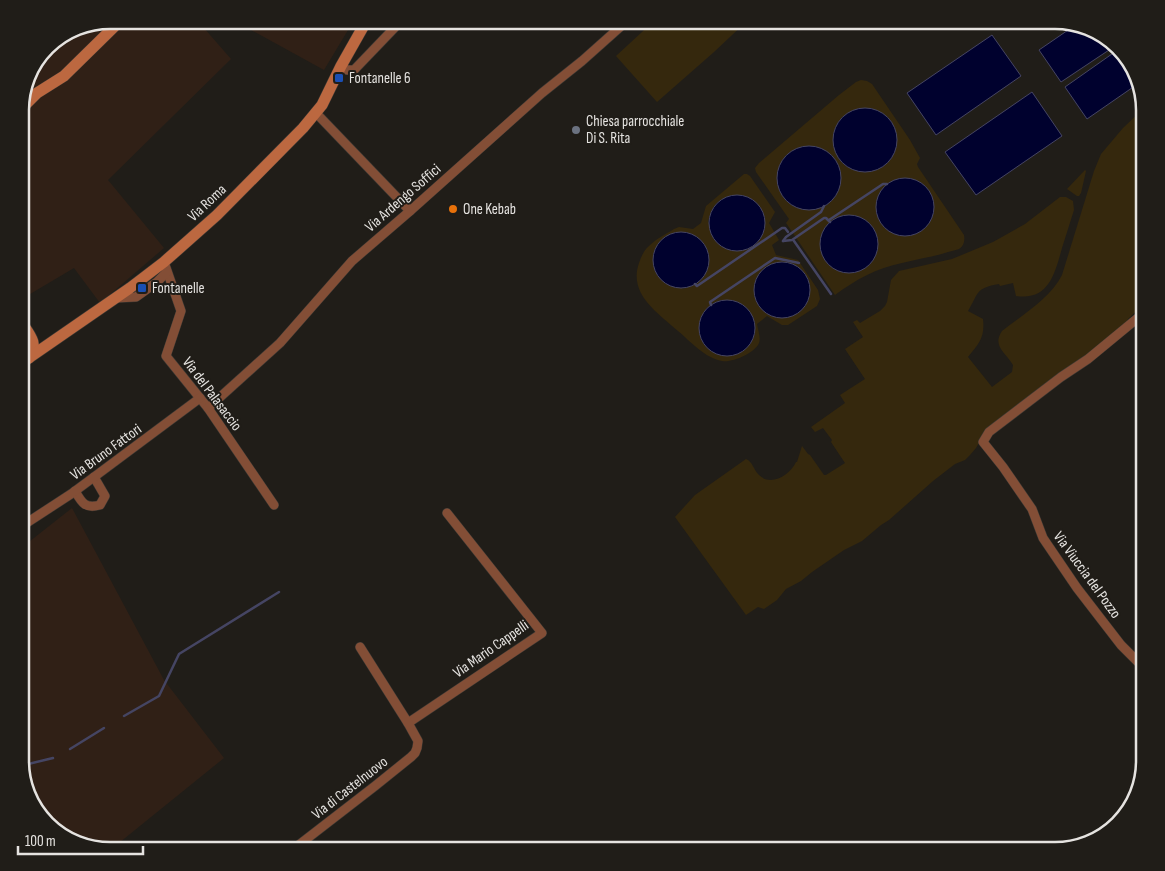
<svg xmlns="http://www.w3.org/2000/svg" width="1165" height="871" viewBox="0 0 1165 871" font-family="'Sofia Sans Condensed',sans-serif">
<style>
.industrial{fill:#302016}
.green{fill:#35280d;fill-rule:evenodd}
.water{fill:#00012e;stroke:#454563}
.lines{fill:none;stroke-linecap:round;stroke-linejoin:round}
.stream{stroke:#454563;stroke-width:2.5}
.minor-casing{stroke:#3c3934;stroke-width:10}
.secondary-casing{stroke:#3c3934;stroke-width:12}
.minor{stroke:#834e36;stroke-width:9}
.secondary{stroke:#bc6840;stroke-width:11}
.transit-dot{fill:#1a4fb4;stroke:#201d18;stroke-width:2}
.worship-dot{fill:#6b7280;stroke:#201d18;stroke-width:2}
.food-dot{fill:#e8710a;stroke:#201d18;stroke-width:2}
.labels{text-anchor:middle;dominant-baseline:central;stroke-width:4;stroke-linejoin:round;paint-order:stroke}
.poi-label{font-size:15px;fill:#e5e3e0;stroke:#201d18;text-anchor:start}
.street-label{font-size:15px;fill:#e5e3e0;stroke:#201d18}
.rim{fill:none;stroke:#e5e3e0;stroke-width:2.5}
</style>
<rect width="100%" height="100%" fill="#201d18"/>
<g class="industrial">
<path d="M 110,20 L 197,20 L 231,59 L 108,180 L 164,248 L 100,303 L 74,268 L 20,300 L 20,104 L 29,70 L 50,43 Z"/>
<path d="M 233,20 L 354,20 L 324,70 Z"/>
<path d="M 72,508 L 164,680 L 224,758 L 109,851 L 55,832 L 29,801 L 20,767 L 20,549 Z"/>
</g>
<g class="green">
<path d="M 655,20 L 748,20 L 714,52 L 657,102 L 616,56 Z"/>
<path d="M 861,80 L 867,81 L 872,84 L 910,140 L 920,158 L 917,164 L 918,167 L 964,235 C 965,240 964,246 959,249 C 956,250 952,251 948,252 C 933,257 917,259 902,263 C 877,268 855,280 835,295 L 786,223 L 789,219 L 756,172 L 755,168 L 759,163 L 839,95 L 856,82 Z"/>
<path d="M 1144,108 L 1145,303 L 1128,319 L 1126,323 L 1078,362 L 1067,368 L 980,441 L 976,448 L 970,455 L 965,460 L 955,464 L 933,481 L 889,520 L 881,525 L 862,541 L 844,550 L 812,572 L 801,581 L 786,589 L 777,600 L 764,609 L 758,607 L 746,615 L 675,517 L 695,495 L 746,459 C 753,462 753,469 759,475 C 771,487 790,475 796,462 L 797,462 L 802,446 L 808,454 L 810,455 L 824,475 L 826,475 L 845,463 L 831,442 L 832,440 L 823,428 L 815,432 L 811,427 L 845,403 L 840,395 L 865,379 L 845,349 L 863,337 L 853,322 L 857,320 L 860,323 L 880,311 L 885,306 L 887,302 L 891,280 L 899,271 L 952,259 L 993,242 L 1025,224 L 1060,197 L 1066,197 L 1073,201 L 1074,210 C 1070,223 1066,235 1062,248 C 1055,273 1049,301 1016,296 L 1013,283 L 1000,286 L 999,284 C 975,288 979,293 968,311 L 983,319 C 985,338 979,343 968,357 L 992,387 L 1012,372 L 1013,365 C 1005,352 992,346 1002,331 C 1022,315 1051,298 1062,275 L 1094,171 L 1101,154 L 1123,128 Z"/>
<path d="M 1085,170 L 1086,171 L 1081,193 L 1079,196 L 1077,196 L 1067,189 Z"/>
<path d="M 744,174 L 747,174 L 750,176 L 775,212 L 769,223 L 779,240 L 772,245 L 776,255 L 798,260 L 818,290 L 820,299 L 817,306 L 788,325 L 782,325 L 767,316 L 757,324 C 758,330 761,338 759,343 C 755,353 732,363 722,361 C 705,358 691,342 678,331 C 658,313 628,294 639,263 C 641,257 644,250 649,246 C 656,239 666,234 674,229 L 679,227 L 693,229 L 701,223 L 706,206 ZM 740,195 C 751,199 756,202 761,213 C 769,229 762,241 747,250 L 708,222 C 712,203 721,196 740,195 ZM 706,248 C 713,270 704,284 682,289 ZM 768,266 L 802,271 L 808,278 L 810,287 L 755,298 C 753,283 756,276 768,266 ZM 721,300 L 755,334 L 751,342 L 745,349 L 706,309 L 713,303 Z"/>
</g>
<g class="water">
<path d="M 1074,26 L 1110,39 L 1115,46 L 1061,82 L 1039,50 Z"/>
<path d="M 992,35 L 1021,76 L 936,135 L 907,93 Z"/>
<path d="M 1119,49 L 1136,70 L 1139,83 L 1087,119 L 1065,87 Z"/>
<path d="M 1032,92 L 1062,136 L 976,195 L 945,152 Z"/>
<circle cx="865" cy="140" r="32"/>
<circle cx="809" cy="178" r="32"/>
<circle cx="905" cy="207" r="29"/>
<circle cx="737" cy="223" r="28"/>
<circle cx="849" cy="244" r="29"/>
<circle cx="681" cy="260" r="28"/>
<circle cx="782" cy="290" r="28"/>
<circle cx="727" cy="328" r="28"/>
</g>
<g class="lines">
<g class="stream">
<path d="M 829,220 L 883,184 L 887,184"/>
<path d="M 783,241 L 792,240 L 824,218 L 826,218 L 830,222"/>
<path d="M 783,241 L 786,237 L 821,212 L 824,206"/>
<path d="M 794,241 L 831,294"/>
<path d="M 695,284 L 697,286 L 782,228 L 785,228 L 788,232"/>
<path d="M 711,305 L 710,302 L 775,258 L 799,263"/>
<path d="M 124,716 L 159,696 L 179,654 L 279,592"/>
<path d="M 70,749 L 104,728"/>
<path d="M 20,766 L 53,758"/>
</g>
<g class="minor-casing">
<g id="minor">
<path d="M 341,66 L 347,70 L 354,70 L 402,20"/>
<path d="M 316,113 L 410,211"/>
<path d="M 164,262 L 181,311 L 166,356 L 208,408 L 274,505"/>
<path d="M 116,298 L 136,297 L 157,282 L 167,272"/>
<path d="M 1145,312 L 1088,359 L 1061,377 L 989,432 L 983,442 L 1003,467 L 1032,509 L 1043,538 L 1077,588 L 1121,645 L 1145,669"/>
<path d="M 208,408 L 249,371 L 280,343 L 352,261 L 410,211 L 542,93 L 582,61 L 628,20"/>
<path d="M 75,491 C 82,503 85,509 100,505 L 105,496 L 94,477"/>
<path d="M 25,524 L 71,494 L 94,477 L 200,398"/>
<path d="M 408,723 L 542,633 L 447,513"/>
<path d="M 291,851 L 375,786 L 411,757 L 415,753 L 417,748 L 418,741 L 408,723 L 360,647"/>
</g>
</g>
<g class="secondary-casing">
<g id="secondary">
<path d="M 20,110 L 37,93 L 64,76 L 121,20"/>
<path d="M 20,320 C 28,333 40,343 29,358"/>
<path d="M 20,364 L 130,288 L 164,262 L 217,215 L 303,128 L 322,105 L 341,66 L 367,20"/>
</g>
</g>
<use href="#minor" class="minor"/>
<use href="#secondary" class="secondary"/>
</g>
<g class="transit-dot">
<rect x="334" y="73" width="10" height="10" rx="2.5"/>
<rect x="137" y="283" width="10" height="10" rx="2.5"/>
</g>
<circle class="worship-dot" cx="576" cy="130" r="5"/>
<circle class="food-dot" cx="453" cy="209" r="5"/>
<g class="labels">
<g class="poi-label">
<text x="349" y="78">Fontanelle 6</text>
<text x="586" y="121">Chiesa parrocchiale<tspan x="586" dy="17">Di S. Rita</tspan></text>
<text x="463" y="209">One Kebab</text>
<text x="152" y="288">Fontanelle</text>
</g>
<g class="street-label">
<text transform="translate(403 198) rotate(-41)">Via Ardengo Soffici</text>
<text transform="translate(207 203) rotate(-43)">Via Roma</text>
<text transform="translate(212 394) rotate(53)">Via del Palasaccio</text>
<text transform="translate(106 452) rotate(-36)">Via Bruno Fattori</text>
<text transform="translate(1087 575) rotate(54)">Via Viuccia del Pozzo</text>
<text transform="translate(491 649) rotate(-35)">Via Mario Cappelli</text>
<text transform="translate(350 788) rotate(-38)">Via di Castelnuovo</text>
</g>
</g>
<path d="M0 0H1165V871H0ZM110 29H1055A81 81 0 0 1 1136 110V761A81 81 0 0 1 1055 842H110A81 81 0 0 1 29 761V110A81 81 0 0 1 110 29Z" fill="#201d18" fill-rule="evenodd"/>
<path class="rim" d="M110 29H1055A81 81 0 0 1 1136 110V761A81 81 0 0 1 1055 842H110A81 81 0 0 1 29 761V110A81 81 0 0 1 110 29Z"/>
<path d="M18 846v8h125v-8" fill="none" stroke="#e5e3e0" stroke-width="2.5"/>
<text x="25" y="846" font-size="15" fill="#e5e3e0" stroke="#201d18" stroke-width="4" paint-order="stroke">100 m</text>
</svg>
